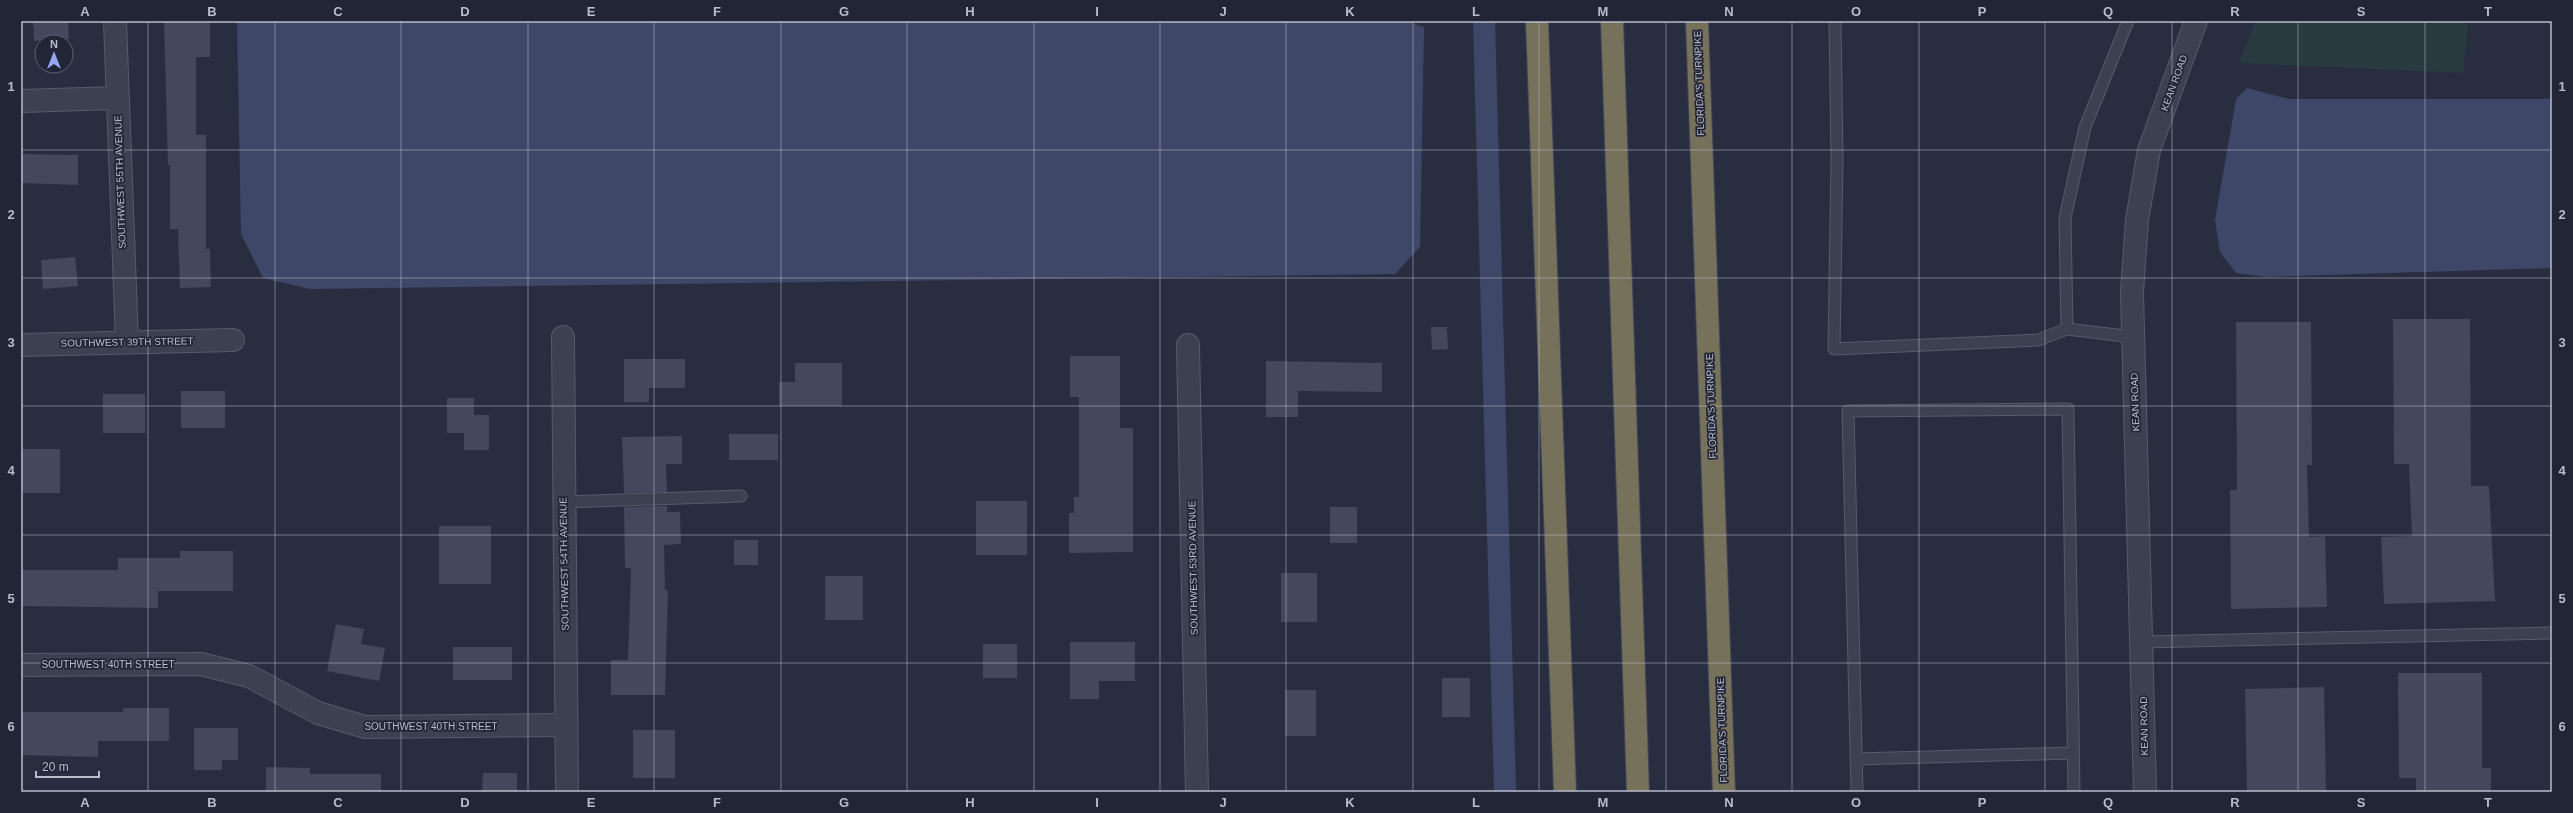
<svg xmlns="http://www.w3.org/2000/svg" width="2573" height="813" viewBox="0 0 2573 813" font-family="Arial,sans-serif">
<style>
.green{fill:#2a3a41}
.water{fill:#3f4768}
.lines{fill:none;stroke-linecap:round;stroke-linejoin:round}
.canal{stroke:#3f4768;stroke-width:22}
.building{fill:#43485d}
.lane-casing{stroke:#575b6b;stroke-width:13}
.street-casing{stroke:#575b6b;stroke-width:24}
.highway-casing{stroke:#444858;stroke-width:24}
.lane{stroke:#3c4050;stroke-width:11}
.street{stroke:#3c4050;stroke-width:22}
.highway{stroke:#76715a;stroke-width:22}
.grid{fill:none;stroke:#b9bccb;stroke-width:1;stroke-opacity:0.55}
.labels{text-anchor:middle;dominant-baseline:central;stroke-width:3.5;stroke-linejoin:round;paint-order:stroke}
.street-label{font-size:10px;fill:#b9bccb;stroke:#212536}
.neatline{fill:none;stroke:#b9bccb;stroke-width:1.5}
.grid-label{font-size:13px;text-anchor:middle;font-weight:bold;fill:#b9bccb}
</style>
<rect width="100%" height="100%" fill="#282d40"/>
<path class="green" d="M 2256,21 L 2468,21 L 2463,73 L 2239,63 Z"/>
<g class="water">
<path d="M 237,21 L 1406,21 L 1424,27 L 1420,247 L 1395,274 L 310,289 L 263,278 L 241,234 Z"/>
<path d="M 2247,88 L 2289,99 L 2552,99 L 2552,268 L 2265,277 L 2236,273 L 2220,252 L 2215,220 L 2236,99 Z"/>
</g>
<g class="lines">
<path class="canal" d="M 1484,21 L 1505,792"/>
</g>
<g class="building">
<path d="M 33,21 L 68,21 L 69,39 L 34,41 Z"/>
<path d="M 164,21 L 210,21 L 210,57 L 196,57 L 196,135 L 206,135 L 206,249 L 210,249 L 211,287 L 180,288 L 178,229 L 170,229 L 170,165 L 168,165 Z"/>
<path d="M 21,154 L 78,155 L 78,185 L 21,183 Z"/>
<path d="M 75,257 L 78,286 L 43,289 L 41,260 Z"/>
<path d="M 2393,319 L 2470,319 L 2471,486 L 2489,486 L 2495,601 L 2384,604 L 2381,537 L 2412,536 L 2409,464 L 2394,464 Z"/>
<path d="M 2236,322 L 2311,322 L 2312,465 L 2307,465 L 2309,537 L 2325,536 L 2327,607 L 2231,609 L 2230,490 L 2237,490 Z"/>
<path d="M 1431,327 L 1447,327 L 1448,349 L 1432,350 Z"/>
<path d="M 1070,356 L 1120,356 L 1120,428 L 1133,428 L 1133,552 L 1069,553 L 1069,513 L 1074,513 L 1074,497 L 1079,497 L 1079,397 L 1070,397 Z"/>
<path d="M 624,359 L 685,359 L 685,388 L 649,388 L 649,402 L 624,402 Z"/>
<path d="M 1266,361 L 1382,363 L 1382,392 L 1298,391 L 1298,417 L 1266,417 Z"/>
<path d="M 795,363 L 842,363 L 842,406 L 779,406 L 779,382 L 795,382 Z"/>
<rect x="181" y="391" width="44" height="37"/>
<rect x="103" y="394" width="42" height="39"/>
<path d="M 447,398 L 474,398 L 474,415 L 489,415 L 489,450 L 464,450 L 464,433 L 447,433 Z"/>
<rect x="729" y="434" width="49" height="26"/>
<path d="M 682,436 L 682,464 L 666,464 L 667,492 L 624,493 L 622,437 Z"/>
<rect x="21" y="449" width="39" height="44"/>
<rect x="976" y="501" width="51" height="54"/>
<path d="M 667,506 L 667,512 L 680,512 L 681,544 L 664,545 L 665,590 L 668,590 L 665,695 L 611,695 L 611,660 L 628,660 L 631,568 L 625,568 L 624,507 Z"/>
<rect x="1330" y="507" width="27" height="36"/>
<rect x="439" y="526" width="52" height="58"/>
<rect x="734" y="540" width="24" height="25"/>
<path d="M 180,551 L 233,551 L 233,591 L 158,591 L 158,608 L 21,606 L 21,570 L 118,570 L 118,558 L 180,558 Z"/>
<rect x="1281" y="573" width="36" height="49"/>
<rect x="825" y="576" width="38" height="44"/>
<path d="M 336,624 L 364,629 L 361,644 L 385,648 L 379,681 L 327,671 Z"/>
<path d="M 1070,642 L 1135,642 L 1135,681 L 1099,681 L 1099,699 L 1070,699 Z"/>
<rect x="983" y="644" width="34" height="34"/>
<rect x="453" y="647" width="59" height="33"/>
<path d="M 2398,673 L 2482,673 L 2482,768 L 2491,768 L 2491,792 L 2416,792 L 2416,778 L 2399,778 Z"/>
<rect x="1442" y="678" width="28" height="39"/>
<path d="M 2324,687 L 2326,792 L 2247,792 L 2245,689 Z"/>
<rect x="1285" y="690" width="31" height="46"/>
<path d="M 123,708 L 169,708 L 169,741 L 98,741 L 98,757 L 21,755 L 21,712 L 123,712 Z"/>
<path d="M 194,728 L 238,728 L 238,760 L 222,760 L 222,770 L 194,770 Z"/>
<rect x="633" y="730" width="42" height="48"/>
<path d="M 266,767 L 310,768 L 310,774 L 381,774 L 381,792 L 266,792 Z"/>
<path d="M 483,773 L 517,773 L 517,792 L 482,792 Z"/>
</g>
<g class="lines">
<g class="lane-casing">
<g id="lane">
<path d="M 1835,21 L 1837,159 L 1834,349 L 2038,340 L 2067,329 L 2133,337"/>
<path d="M 2067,329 L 2065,218 L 2085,127 L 2128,21"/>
<path d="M 563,502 L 741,496"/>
<path d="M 2142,642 L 2552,633"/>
<path d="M 1856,759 L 2073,753"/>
<path d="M 1857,792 L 1848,411 L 2068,409 L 2074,792"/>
</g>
</g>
<g class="street-casing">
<g id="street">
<path d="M 115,21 L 127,342"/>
<path d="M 21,101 L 117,98"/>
<path d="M 563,337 L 567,792"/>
<path d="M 21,345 L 233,340"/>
<path d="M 1188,345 L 1197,792"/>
<path d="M 21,665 L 201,664 L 249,676 L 318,713 L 365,727 L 566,725"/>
<path d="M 2145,792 L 2132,292 L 2137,220 L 2149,150 L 2196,21"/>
</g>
</g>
<g class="highway-casing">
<g id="highway">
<path d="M 1537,21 L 1565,792"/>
<path d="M 1612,21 L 1638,792"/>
<path d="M 1697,21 L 1724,792"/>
</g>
</g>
<use href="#lane" class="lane"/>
<use href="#street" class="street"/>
<use href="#highway" class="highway"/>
</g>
<path class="grid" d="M 148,21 L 148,792M 275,21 L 275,792M 401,21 L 401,792M 528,21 L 528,792M 654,21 L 654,792M 781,21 L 781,792M 907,21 L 907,792M 1034,21 L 1034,792M 1160,21 L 1160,792M 1286,21 L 1286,792M 1413,21 L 1413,792M 1539,21 L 1539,792M 1666,21 L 1666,792M 1792,21 L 1792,792M 1919,21 L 1919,792M 2045,21 L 2045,792M 2172,21 L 2172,792M 2298,21 L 2298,792M 2425,21 L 2425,792M 21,150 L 2552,150M 21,278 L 2552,278M 21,406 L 2552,406M 21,535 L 2552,535M 21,663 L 2552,663"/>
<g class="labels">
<g class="street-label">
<text transform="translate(1699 83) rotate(-92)">FLORIDA'S TURNPIKE</text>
<text transform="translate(2174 83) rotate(-70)">KEAN ROAD</text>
<text transform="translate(120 182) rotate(-92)">SOUTHWEST 55TH AVENUE</text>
<text transform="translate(127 342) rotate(-1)">SOUTHWEST 39TH STREET</text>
<text transform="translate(2135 402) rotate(-92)">KEAN ROAD</text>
<text transform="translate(1711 406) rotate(-92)">FLORIDA'S TURNPIKE</text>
<text transform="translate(564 564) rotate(-91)">SOUTHWEST 54TH AVENUE</text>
<text transform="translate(1193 568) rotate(-91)">SOUTHWEST 53RD AVENUE</text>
<text x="108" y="664">SOUTHWEST 40TH STREET</text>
<text x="431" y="726">SOUTHWEST 40TH STREET</text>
<text transform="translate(2144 726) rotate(-91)">KEAN ROAD</text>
<text transform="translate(1722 730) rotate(-92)">FLORIDA'S TURNPIKE</text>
</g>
</g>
<rect width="2573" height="813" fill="none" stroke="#212536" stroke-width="44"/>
<g transform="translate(54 54)"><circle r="19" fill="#212536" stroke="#5e6172"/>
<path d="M0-3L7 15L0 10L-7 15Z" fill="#97a6f2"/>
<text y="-6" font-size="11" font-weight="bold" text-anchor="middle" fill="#b9bccb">N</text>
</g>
<path d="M36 771v6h63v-6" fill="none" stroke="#b9bccb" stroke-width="2"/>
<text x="42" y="771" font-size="12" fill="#b9bccb" stroke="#212536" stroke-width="3" paint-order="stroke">20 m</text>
<rect x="22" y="22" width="2529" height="769" class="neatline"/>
<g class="grid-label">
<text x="85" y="16">A</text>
<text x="212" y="16">B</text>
<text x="338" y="16">C</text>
<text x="465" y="16">D</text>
<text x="591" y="16">E</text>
<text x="717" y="16">F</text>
<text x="844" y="16">G</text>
<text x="970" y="16">H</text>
<text x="1097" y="16">I</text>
<text x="1223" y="16">J</text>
<text x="1350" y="16">K</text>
<text x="1476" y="16">L</text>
<text x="1603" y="16">M</text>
<text x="1729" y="16">N</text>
<text x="1856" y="16">O</text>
<text x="1982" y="16">P</text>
<text x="2108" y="16">Q</text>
<text x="2235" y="16">R</text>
<text x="2361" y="16">S</text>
<text x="2488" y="16">T</text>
<text x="11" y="91">1</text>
<text x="2562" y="91">1</text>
<text x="11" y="219">2</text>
<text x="2562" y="219">2</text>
<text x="11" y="347">3</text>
<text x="2562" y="347">3</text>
<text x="11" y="475">4</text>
<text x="2562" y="475">4</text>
<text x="11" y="603">5</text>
<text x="2562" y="603">5</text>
<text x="11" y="731">6</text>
<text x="2562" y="731">6</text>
<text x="85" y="807">A</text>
<text x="212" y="807">B</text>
<text x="338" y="807">C</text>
<text x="465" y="807">D</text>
<text x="591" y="807">E</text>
<text x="717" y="807">F</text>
<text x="844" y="807">G</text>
<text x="970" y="807">H</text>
<text x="1097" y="807">I</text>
<text x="1223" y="807">J</text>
<text x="1350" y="807">K</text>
<text x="1476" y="807">L</text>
<text x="1603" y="807">M</text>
<text x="1729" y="807">N</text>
<text x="1856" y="807">O</text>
<text x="1982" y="807">P</text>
<text x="2108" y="807">Q</text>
<text x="2235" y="807">R</text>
<text x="2361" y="807">S</text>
<text x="2488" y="807">T</text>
</g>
</svg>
